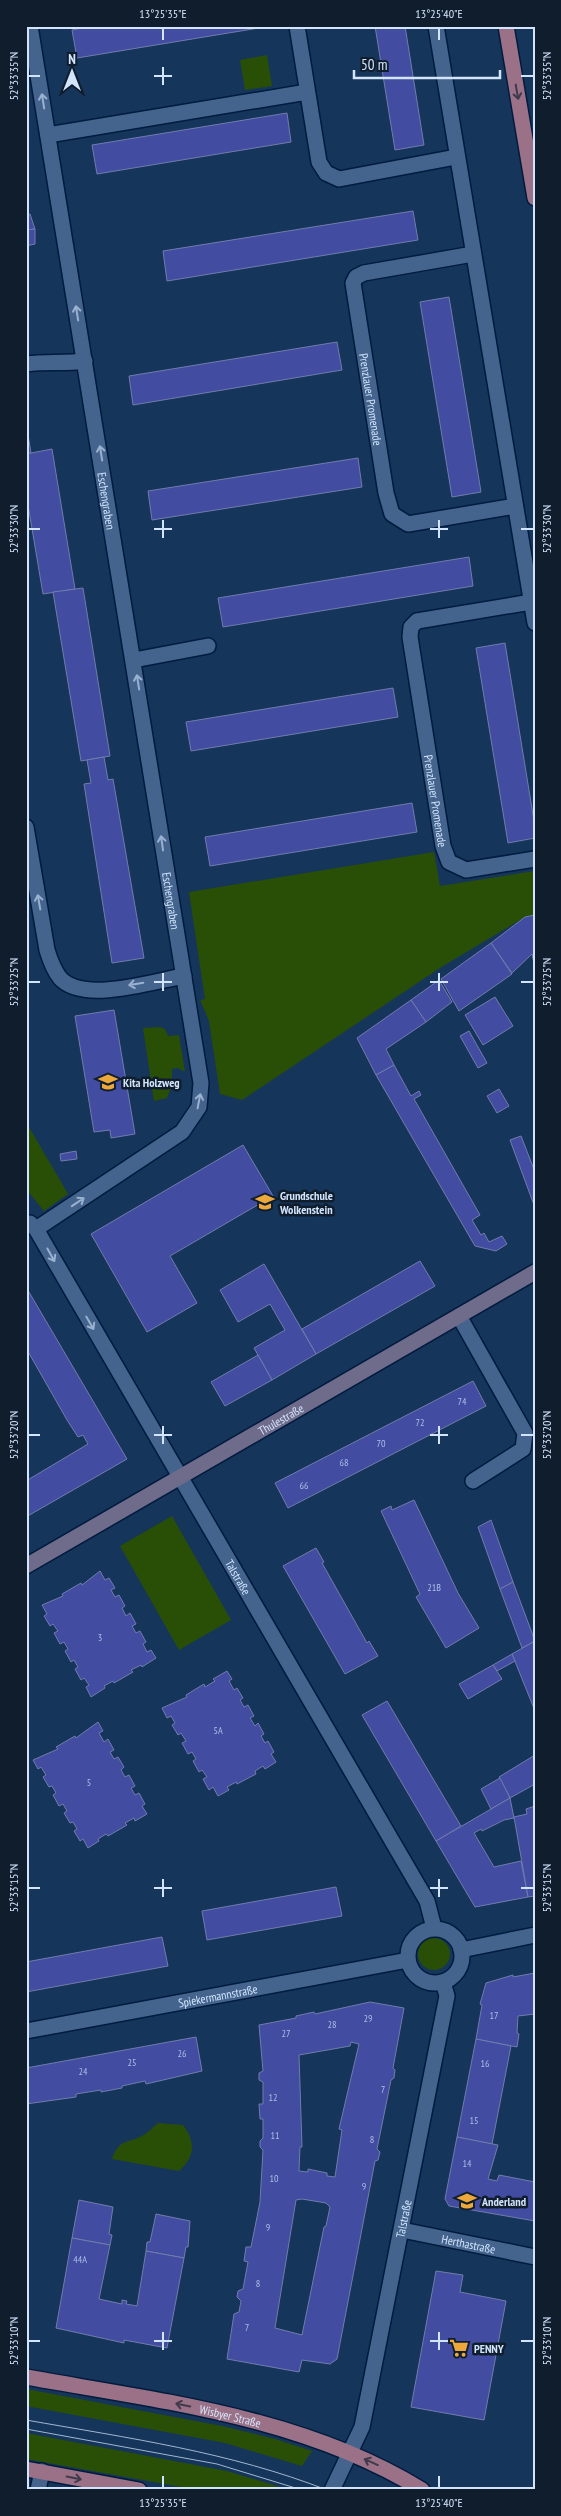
<svg xmlns="http://www.w3.org/2000/svg" width="561" height="2516" viewBox="0 0 561 2516" font-family="'PT Sans Narrow',sans-serif">
<style>
.green{fill:#294f07}
.building{fill:#424ca1;stroke:#717cad;fill-rule:evenodd}
.lines{fill:none;stroke-linecap:round;stroke-linejoin:round}
.street-casing{stroke:#001b3e;stroke-width:18}
.secondary-casing{stroke:#001b3e;stroke-width:18}
.primary-casing{stroke:#001b3e;stroke-width:18}
.street{stroke:#44648d;stroke-width:15}
.secondary{stroke:#6f6b8a;stroke-width:15}
.primary{stroke:#9a7186;stroke-width:15}
.tram{stroke:#a1b6d1;stroke-width:1}
.oneway{stroke:#403a4c}
.oneway2{stroke:#9ab1d0}
.ticks{fill:none;stroke:#d3e5fd;stroke-width:2}
.labels{text-anchor:middle;dominant-baseline:central;stroke-width:5;stroke-linejoin:round;paint-order:stroke}
.number-label{font-size:10px;fill:#afbfe6}
.street-label{font-size:12px;fill:#d3e5fd;stroke:#0f1d2d}
.poi-label{font-size:12px;font-weight:bold;fill:#d3e5fd;stroke:#0f1d2d;text-anchor:start}
.neatline{fill:none;stroke:#d3e5fd;stroke-width:2}
.ticks-label{font-size:12px;text-anchor:middle;fill:#d3e5fd}
</style>
<rect width="100%" height="100%" fill="#16355a"/>
<g class="green">
<path d="M 267,55 L 272,86 L 245,90 L 240,60 Z"/>
<path d="M 434,852 L 440,886 L 535,871 L 535,915 L 525,917 L 443,966 L 242,1100 L 220,1094 L 209,1021 L 200,1000 L 205,999 L 189,892 Z"/>
<path d="M 160,1027 L 165,1029 L 168,1036 L 179,1035 L 185,1072 L 178,1068 L 172,1069 L 172,1084 L 167,1098 L 154,1101 L 143,1028 Z"/>
<path d="M 26,1122 L 68,1194 L 44,1211 L 26,1189 Z"/>
<path d="M 172,1516 L 231,1620 L 179,1650 L 120,1546 Z"/>
<circle cx="434" cy="1954" r="16"/>
<path d="M 158,2123 L 183,2125 C 196,2142 195,2157 179,2171 L 112,2159 C 120,2138 126,2144 142,2136 C 148,2133 153,2127 158,2123 Z"/>
<path d="M 26,2389 L 222,2426 L 275,2439 L 312,2451 L 302,2466 L 225,2443 L 26,2406 Z"/>
<path d="M 26,2433 L 227,2471 L 287,2489 L 198,2490 L 26,2459 Z"/>
</g>
<g class="building">
<path d="M 93,26 L 271,26 L 77,58 L 72,30 Z"/>
<path d="M 375,26 L 405,26 L 424,145 L 395,150 Z"/>
<path d="M 287,113 L 291,142 L 97,174 L 92,145 Z"/>
<path d="M 413,211 L 418,240 L 167,281 L 163,251 Z"/>
<path d="M 30,214 L 35,229 L 26,230 L 26,215 Z"/>
<path d="M 35,229 L 35,244 L 26,246 L 26,230 Z"/>
<path d="M 449,297 L 481,492 L 452,497 L 420,302 Z"/>
<path d="M 337,342 L 342,370 L 133,405 L 129,376 Z"/>
<path d="M 26,423 L 31,453 L 26,454 Z"/>
<path d="M 52,449 L 75,589 L 43,594 L 26,493 L 26,454 Z"/>
<path d="M 358,458 L 362,487 L 152,520 L 148,491 Z"/>
<path d="M 469,557 L 473,586 L 223,627 L 218,598 Z"/>
<path d="M 83,588 L 110,756 L 81,761 L 53,592 Z"/>
<path d="M 505,643 L 535,827 L 535,838 L 508,843 L 476,648 Z"/>
<path d="M 393,688 L 398,717 L 191,751 L 186,722 Z"/>
<path d="M 104,757 L 108,780 L 113,779 L 144,958 L 112,963 L 84,784 L 91,783 L 87,760 Z"/>
<path d="M 412,803 L 417,832 L 210,866 L 205,837 Z"/>
<path d="M 535,915 L 535,968 L 532,954 L 512,973 L 491,943 L 525,917 Z"/>
<path d="M 491,943 L 512,974 L 459,1011 L 441,979 Z"/>
<path d="M 439,980 L 452,1002 L 426,1022 L 411,1000 Z"/>
<path d="M 495,997 L 513,1026 L 483,1045 L 465,1015 Z"/>
<path d="M 411,1000 L 426,1022 L 386,1049 L 394,1065 L 376,1075 L 357,1038 Z"/>
<path d="M 114,1010 L 135,1134 L 111,1138 L 110,1130 L 94,1132 L 75,1016 Z"/>
<path d="M 469,1031 L 487,1063 L 478,1068 L 460,1036 Z"/>
<path d="M 394,1065 L 411,1096 L 419,1091 L 421,1095 L 414,1099 L 480,1215 L 472,1220 L 481,1235 L 484,1233 L 489,1242 L 502,1236 L 507,1244 L 496,1251 L 475,1246 L 376,1075 Z"/>
<path d="M 499,1089 L 509,1106 L 497,1113 L 487,1096 Z"/>
<path d="M 521,1136 L 535,1172 L 534,1205 L 510,1140 Z"/>
<path d="M 243,1145 L 273,1196 L 170,1256 L 197,1303 L 147,1332 L 91,1234 Z"/>
<path d="M 76,1151 L 77,1159 L 61,1161 L 60,1154 Z"/>
<path d="M 420,1261 L 435,1286 L 316,1354 L 302,1329 Z"/>
<path d="M 264,1264 L 316,1354 L 272,1380 L 254,1348 L 285,1330 L 270,1304 L 238,1322 L 220,1290 Z"/>
<path d="M 26,1287 L 127,1459 L 26,1517 L 26,1481 L 88,1444 L 83,1435 L 78,1437 L 67,1420 L 26,1348 Z"/>
<path d="M 258,1355 L 272,1380 L 225,1406 L 211,1382 Z"/>
<path d="M 473,1381 L 486,1406 L 288,1508 L 275,1483 Z"/>
<path d="M 414,1500 L 458,1593 L 479,1628 L 446,1648 L 416,1597 L 420,1594 L 381,1511 L 391,1506 L 392,1510 Z"/>
<path d="M 491,1520 L 513,1582 L 500,1589 L 478,1527 Z"/>
<path d="M 316,1548 L 324,1562 L 322,1563 L 367,1643 L 369,1641 L 378,1656 L 345,1674 L 283,1566 Z"/>
<path d="M 100,1571 L 105,1580 L 109,1578 L 115,1588 L 111,1590 L 115,1597 L 119,1595 L 125,1606 L 122,1608 L 126,1616 L 130,1613 L 136,1624 L 132,1626 L 136,1633 L 140,1631 L 146,1642 L 143,1644 L 147,1652 L 151,1650 L 156,1658 L 142,1667 L 141,1665 L 131,1670 L 133,1672 L 114,1683 L 113,1681 L 104,1686 L 105,1688 L 91,1697 L 86,1687 L 89,1685 L 84,1678 L 81,1680 L 75,1669 L 78,1667 L 74,1660 L 71,1662 L 65,1651 L 68,1649 L 64,1642 L 60,1644 L 54,1633 L 58,1631 L 53,1624 L 50,1626 L 44,1616 L 47,1614 L 42,1605 L 63,1596 L 62,1594 L 81,1583 L 82,1585 Z"/>
<path d="M 513,1582 L 535,1641 L 522,1648 L 500,1589 Z"/>
<path d="M 535,1641 L 535,1711 L 512,1654 Z"/>
<path d="M 512,1654 L 515,1661 L 497,1671 L 493,1665 Z"/>
<path d="M 493,1665 L 502,1679 L 468,1699 L 459,1684 Z"/>
<path d="M 227,1671 L 232,1679 L 229,1681 L 234,1690 L 237,1688 L 243,1698 L 240,1700 L 244,1707 L 248,1705 L 254,1716 L 250,1718 L 255,1726 L 258,1723 L 264,1734 L 261,1736 L 265,1743 L 268,1741 L 274,1752 L 271,1754 L 276,1762 L 265,1769 L 263,1766 L 255,1771 L 256,1774 L 237,1784 L 236,1782 L 227,1787 L 229,1790 L 218,1796 L 213,1787 L 209,1790 L 203,1779 L 207,1777 L 202,1770 L 199,1772 L 193,1761 L 196,1759 L 192,1752 L 188,1754 L 182,1743 L 186,1741 L 181,1733 L 178,1735 L 172,1725 L 175,1723 L 171,1716 L 167,1718 L 162,1708 L 187,1697 L 186,1695 L 204,1684 L 205,1687 L 215,1681 L 213,1679 Z"/>
<path d="M 387,1701 L 461,1826 L 436,1841 L 362,1715 Z"/>
<path d="M 98,1722 L 103,1731 L 99,1733 L 104,1742 L 108,1739 L 114,1750 L 110,1752 L 114,1759 L 118,1757 L 124,1767 L 121,1770 L 125,1777 L 129,1775 L 135,1786 L 131,1788 L 135,1795 L 139,1793 L 145,1804 L 142,1806 L 147,1814 L 135,1821 L 134,1818 L 125,1823 L 127,1825 L 108,1836 L 106,1834 L 98,1839 L 99,1841 L 88,1848 L 83,1839 L 80,1841 L 74,1831 L 77,1829 L 73,1822 L 70,1823 L 64,1813 L 67,1811 L 63,1804 L 59,1806 L 53,1795 L 56,1793 L 52,1786 L 49,1787 L 43,1777 L 46,1775 L 41,1767 L 38,1769 L 33,1760 L 58,1749 L 56,1747 L 75,1736 L 76,1738 Z"/>
<path d="M 535,1755 L 535,1784 L 510,1798 L 499,1777 Z"/>
<path d="M 500,1778 L 510,1798 L 491,1809 L 481,1789 Z"/>
<path d="M 510,1798 L 514,1818 L 504,1820 L 482,1831 L 481,1829 L 474,1833 L 494,1867 L 521,1861 L 528,1897 L 475,1907 L 436,1841 Z"/>
<path d="M 535,1806 L 535,1896 L 528,1897 L 514,1817 L 527,1814 L 526,1809 Z"/>
<path d="M 336,1887 L 342,1916 L 207,1940 L 202,1911 Z"/>
<path d="M 162,1937 L 168,1966 L 26,1992 L 26,1962 Z"/>
<path d="M 535,1973 L 535,2014 L 518,2016 L 517,2033 L 519,2034 L 517,2047 L 476,2039 L 482,2005 L 480,2004 L 486,1983 L 513,1975 L 513,1977 Z"/>
<path d="M 370,2002 L 404,2008 L 393,2068 L 395,2070 L 394,2078 L 391,2080 L 377,2149 L 380,2152 L 378,2160 L 375,2161 L 337,2359 L 330,2364 L 302,2360 L 299,2372 L 227,2359 L 234,2314 L 239,2312 L 241,2301 L 237,2297 L 238,2291 L 243,2289 L 248,2262 L 244,2261 L 246,2247 L 251,2247 L 260,2202 L 263,2150 L 260,2147 L 260,2141 L 263,2138 L 263,2119 L 260,2119 L 259,2104 L 263,2104 L 263,2082 L 259,2080 L 259,2073 L 263,2071 L 259,2025 L 296,2018 L 296,2016 L 314,2012 L 315,2014 ZM 351,2042 L 359,2044 L 339,2129 L 342,2130 L 335,2177 L 327,2176 L 327,2173 L 308,2169 L 308,2172 L 299,2171 L 300,2147 L 302,2147 L 299,2055 L 350,2046 ZM 302,2199 L 326,2203 L 330,2207 L 326,2226 L 324,2227 L 302,2335 L 275,2328 L 296,2200 Z"/>
<path d="M 196,2037 L 202,2071 L 146,2084 L 145,2081 L 122,2086 L 122,2088 L 101,2092 L 101,2090 L 76,2094 L 76,2097 L 26,2104 L 26,2068 Z"/>
<path d="M 476,2039 L 511,2046 L 492,2144 L 457,2137 Z"/>
<path d="M 457,2137 L 498,2145 L 488,2179 L 497,2181 L 499,2175 L 535,2182 L 535,2221 L 449,2206 L 445,2199 Z"/>
<path d="M 79,2200 L 113,2207 L 109,2234 L 112,2235 L 110,2245 L 72,2238 Z"/>
<path d="M 156,2214 L 190,2221 L 188,2247 L 186,2247 L 184,2258 L 146,2251 L 147,2242 L 150,2242 Z"/>
<path d="M 72,2238 L 110,2245 L 99,2299 L 122,2304 L 122,2300 L 127,2301 L 126,2304 L 137,2306 L 146,2251 L 184,2258 L 167,2348 L 124,2340 L 124,2343 L 56,2328 Z"/>
<path d="M 436,2271 L 463,2275 L 460,2292 L 506,2301 L 484,2420 L 411,2407 Z"/>
</g>
<g class="lines">
<g class="street-casing">
<g id="street">
<path id="s1" d="M 30,26 L 201,1083 L 199,1107 L 182,1132 L 36,1229"/>
<path d="M 297,26 L 319,162 L 326,173 L 339,179 L 456,157"/>
<path d="M 436,26 L 535,623"/>
<path d="M 48,135 L 307,92"/>
<path id="s2" d="M 473,254 L 364,273 L 356,277 L 353,283 L 386,493 L 392,514 L 408,524 L 515,506"/>
<path d="M 26,364 C 46,361 65,364 85,361"/>
<path id="s3" d="M 531,602 L 417,621 L 411,627 L 410,637 L 443,846 L 449,862 L 466,870 L 535,859"/>
<path d="M 134,660 L 208,646"/>
<path d="M 26,827 L 47,950 C 50,960 53,969 60,978 C 83,1004 154,981 184,976"/>
<path id="s4" d="M 26,1223 L 30,1223 L 36,1229 L 427,1901 L 434,1928"/>
<path d="M 459,1316 L 525,1433 L 523,1449 L 473,1481"/>
<circle cx="435" cy="1956" r="27"/>
<path d="M 461,1950 L 535,1935"/>
<path id="s5" d="M 26,2031 L 408,1960"/>
<path id="s6" d="M 402,2230 L 535,2257"/>
<path d="M 38,2490 L 42,2471"/>
<path id="s7" d="M 332,2490 L 362,2427 L 447,1996 L 443,1982"/>
</g>
</g>
<g class="secondary-casing">
<g id="secondary">
<path id="s8" d="M 26,1566 L 535,1272"/>
</g>
</g>
<g class="primary-casing">
<g id="primary">
<path d="M 506,26 L 535,198"/>
<path id="s9" d="M 26,2377 C 160,2401 304,2417 422,2490"/>
<path d="M 26,2469 L 139,2490"/>
</g>
</g>
<use href="#street" class="street"/>
<use href="#secondary" class="secondary"/>
<use href="#primary" class="primary"/>
<g class="tram">
<path d="M 26,2420 C 128,2438 230,2452 327,2490"/>
<path d="M 26,2429 L 217,2464 L 302,2490"/>
</g>
</g>
<defs><path id="oneway-shaft" d="M-6 0H5M1.5-3L5.5 0L1.5 3" fill="none" stroke-width="1.6" stroke-linecap="round" stroke-linejoin="round" transform="scale(1.25)"/></defs>
<g class="oneway">
<use href="#oneway-shaft" transform="translate(517 92) rotate(80)"/>
<use href="#oneway-shaft" transform="translate(183 2405) rotate(-169)"/>
<use href="#oneway-shaft" transform="translate(371 2462) rotate(-156)"/>
<use href="#oneway-shaft" transform="translate(74 2478) rotate(11)"/>
</g>
<g class="oneway2">
<use href="#oneway-shaft" transform="translate(43 101) rotate(-99)"/>
<use href="#oneway-shaft" transform="translate(77 313) rotate(-99)"/>
<use href="#oneway-shaft" transform="translate(101 453) rotate(-99)"/>
<use href="#oneway-shaft" transform="translate(138 682) rotate(-99)"/>
<use href="#oneway-shaft" transform="translate(162 843) rotate(-98)"/>
<use href="#oneway-shaft" transform="translate(39 902) rotate(-100)"/>
<use href="#oneway-shaft" transform="translate(136 984) rotate(170)"/>
<use href="#oneway-shaft" transform="translate(199 1101) rotate(-79)"/>
<use href="#oneway-shaft" transform="translate(78 1202) rotate(-34)"/>
<use href="#oneway-shaft" transform="translate(51 1255) rotate(61)"/>
<use href="#oneway-shaft" transform="translate(90 1323) rotate(60)"/>
</g>
<path class="ticks" d="M 163,28 L 163,40M 439,28 L 439,40M 163,67 L 163,85M 28,76 L 40,76M 154,76 L 172,76M 521,76 L 534,76M 163,520 L 163,538M 439,520 L 439,538M 28,529 L 40,529M 154,529 L 172,529M 430,529 L 448,529M 521,529 L 534,529M 163,973 L 163,991M 439,973 L 439,991M 28,982 L 40,982M 154,982 L 172,982M 430,982 L 448,982M 521,982 L 534,982M 163,1426 L 163,1444M 439,1426 L 439,1444M 28,1435 L 40,1435M 154,1435 L 172,1435M 430,1435 L 448,1435M 521,1435 L 534,1435M 163,1879 L 163,1897M 439,1879 L 439,1897M 28,1888 L 40,1888M 154,1888 L 172,1888M 430,1888 L 448,1888M 521,1888 L 534,1888M 163,2332 L 163,2350M 439,2332 L 439,2350M 28,2341 L 40,2341M 154,2341 L 172,2341M 430,2341 L 448,2341M 521,2341 L 534,2341M 163,2476 L 163,2488M 439,2476 L 439,2488"/>
<defs>
<g id="school-bare" transform="scale(1.5)"><path d="M0-5L7-2L0 1L-7-2ZM-4 1L0 2.5L4 1V4Q0 6-4 4Z" fill="#eda83b" stroke="#0f1d2d" stroke-width="2.5" paint-order="stroke"/></g>
<g id="supermarket-bare" transform="scale(1.5)"><path d="M-6-5.5h2.5l.6 2H6L4.5 2H-2.5L-4.4-4H-6ZM-1.5 3.2a1.3 1.3 0 1 0 .1 0ZM3 3.2a1.3 1.3 0 1 0 .1 0Z" fill="#eda83b" stroke="#0f1d2d" stroke-width="2.5" paint-order="stroke"/></g>
</defs>
<g fill-rule="evenodd">
<use href="#school-bare" x="108" y="1082"/>
<use href="#school-bare" x="265" y="1202"/>
<use href="#school-bare" x="467" y="2201"/>
<use href="#supermarket-bare" x="459" y="2348"/>
</g>
<g class="labels">
<g class="number-label">
<text x="462" y="1401">74</text>
<text x="420" y="1422">72</text>
<text x="381" y="1443">70</text>
<text x="344" y="1462">68</text>
<text x="304" y="1485">66</text>
<text x="434" y="1587">21B</text>
<text x="100" y="1637">3</text>
<text x="218" y="1730">5A</text>
<text x="89" y="1782">5</text>
<text x="494" y="2015">17</text>
<text x="368" y="2018">29</text>
<text x="332" y="2024">28</text>
<text x="286" y="2033">27</text>
<text x="182" y="2053">26</text>
<text x="132" y="2062">25</text>
<text x="485" y="2063">16</text>
<text x="83" y="2071">24</text>
<text x="383" y="2089">7</text>
<text x="273" y="2097">12</text>
<text x="474" y="2120">15</text>
<text x="275" y="2135">11</text>
<text x="372" y="2139">8</text>
<text x="467" y="2163">14</text>
<text x="274" y="2178">10</text>
<text x="364" y="2186">9</text>
<text x="268" y="2227">9</text>
<text x="80" y="2259">44A</text>
<text x="258" y="2283">8</text>
<text x="247" y="2327">7</text>
</g>
<g class="street-label">
<text stroke="none"><textPath href="#s2" startOffset="244">Prenzlauer Promenade</textPath></text>
<text stroke="none"><textPath href="#s1" startOffset="481">Eschengraben</textPath></text>
<text stroke="none"><textPath href="#s3" startOffset="300">Prenzlauer Promenade</textPath></text>
<text stroke="none"><textPath href="#s1" startOffset="886">Eschengraben</textPath></text>
<text stroke="none"><textPath href="#s8" startOffset="294">Thulestraße</textPath></text>
<text stroke="none"><textPath href="#s4" startOffset="415">Talstraße</textPath></text>
<text stroke="none"><textPath href="#s5" startOffset="195">Spiekermannstraße</textPath></text>
<text stroke="none"><textPath href="#s7" startOffset="282">Talstraße</textPath></text>
<text stroke="none"><textPath href="#s6" startOffset="68">Herthastraße</textPath></text>
<text stroke="none"><textPath href="#s9" startOffset="208">Wisbyer Straße</textPath></text>
</g>
<g class="poi-label">
<text x="123" y="1082">Kita Holzweg</text>
<text x="280" y="1195">Grundschule<tspan x="280" dy="14">Wolkenstein</tspan></text>
<text x="482" y="2201">Anderland</text>
<text x="474" y="2348">PENNY</text>
</g>
</g>
<rect width="561" height="2516" fill="none" stroke="#0f1d2d" stroke-width="55"/>
<g transform="translate(72 72)" stroke="#0f1d2d" stroke-width="4" paint-order="stroke">
<path d="M0-4L9 19L0 12L-9 19Z" fill="#d3e5fd"/>
<text y="-8" font-size="14" font-weight="bold" text-anchor="middle" fill="#d3e5fd">N</text>
</g>
<path d="M354 70v8h146v-8" fill="none" stroke="#d3e5fd" stroke-width="2.5"/>
<text x="361" y="70" font-size="15" fill="#d3e5fd" stroke="#0f1d2d" stroke-width="4" paint-order="stroke">50 m</text>
<rect x="28" y="28" width="506" height="2460" class="neatline"/>
<g class="ticks-label">
<text x="163" y="18">13°25'35"E</text>
<text x="439" y="18">13°25'40"E</text>
<text transform="translate(14 76) rotate(-90)" y="4">52°33'35"N</text>
<text transform="translate(547 76) rotate(-90)" y="4">52°33'35"N</text>
<text transform="translate(14 529) rotate(-90)" y="4">52°33'30"N</text>
<text transform="translate(547 529) rotate(-90)" y="4">52°33'30"N</text>
<text transform="translate(14 982) rotate(-90)" y="4">52°33'25"N</text>
<text transform="translate(547 982) rotate(-90)" y="4">52°33'25"N</text>
<text transform="translate(14 1435) rotate(-90)" y="4">52°33'20"N</text>
<text transform="translate(547 1435) rotate(-90)" y="4">52°33'20"N</text>
<text transform="translate(14 1888) rotate(-90)" y="4">52°33'15"N</text>
<text transform="translate(547 1888) rotate(-90)" y="4">52°33'15"N</text>
<text transform="translate(14 2341) rotate(-90)" y="4">52°33'10"N</text>
<text transform="translate(547 2341) rotate(-90)" y="4">52°33'10"N</text>
<text x="163" y="2507">13°25'35"E</text>
<text x="439" y="2507">13°25'40"E</text>
</g>
</svg>
